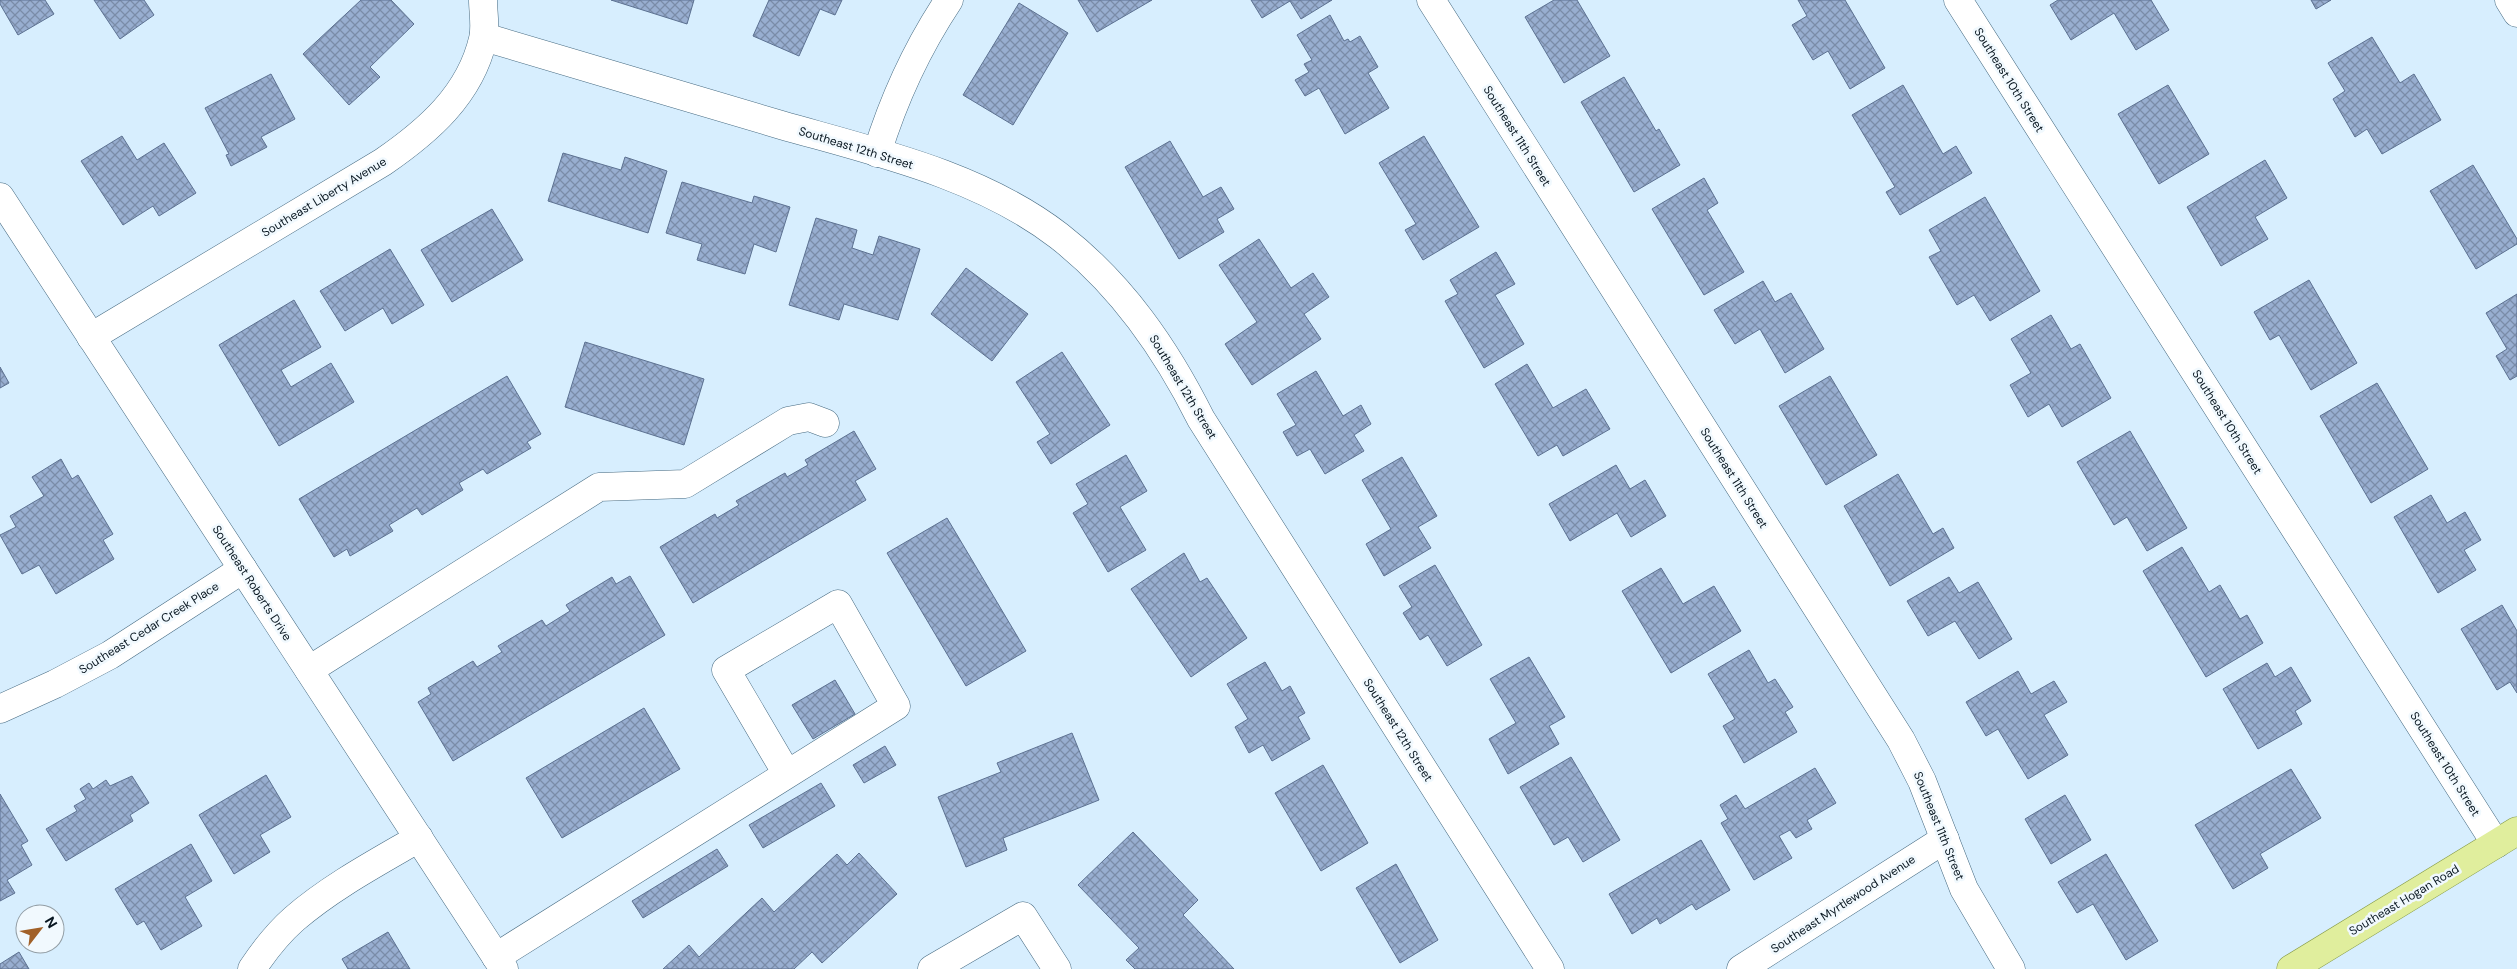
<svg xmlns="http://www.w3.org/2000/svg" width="2517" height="969" viewBox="0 0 2517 969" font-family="'DM Sans',sans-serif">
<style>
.building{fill:url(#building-cross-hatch);stroke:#5c7191}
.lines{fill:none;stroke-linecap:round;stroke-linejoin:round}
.minor-casing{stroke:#466a81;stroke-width:29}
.major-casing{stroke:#869b47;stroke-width:29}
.minor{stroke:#fff;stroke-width:28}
.major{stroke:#e0ee9d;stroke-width:28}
.labels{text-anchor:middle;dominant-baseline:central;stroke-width:5;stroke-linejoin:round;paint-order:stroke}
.street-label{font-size:12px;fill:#07151f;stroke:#f1f9fe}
</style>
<defs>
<pattern id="building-cross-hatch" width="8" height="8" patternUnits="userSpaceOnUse" patternTransform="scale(1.25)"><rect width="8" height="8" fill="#98aed0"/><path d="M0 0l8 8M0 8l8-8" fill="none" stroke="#7a8ca8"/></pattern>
</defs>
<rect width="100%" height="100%" fill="#d7eefe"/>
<g class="building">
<path d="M 0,0 L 45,0 L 54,14 L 18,35 L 0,4 Z"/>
<path d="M 94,0 L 144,0 L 154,15 L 120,39 Z"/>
<path d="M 361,0 L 391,0 L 414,24 L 370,67 L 380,77 L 349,105 L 303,54 Z"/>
<path d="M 611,0 L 694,0 L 687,24 Z"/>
<path d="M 769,0 L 842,0 L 835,15 L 820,9 L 799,56 L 753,36 Z"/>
<path d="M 1078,0 L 1152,0 L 1097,32 Z"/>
<path d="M 1251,0 L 1332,0 L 1301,19 L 1290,1 L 1262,18 Z"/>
<path d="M 1554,0 L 1577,0 L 1610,56 L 1564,83 L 1525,17 Z"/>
<path d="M 1798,0 L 1845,0 L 1885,68 L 1850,89 L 1828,51 L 1813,60 L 1792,25 L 1807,16 Z"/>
<path d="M 2058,0 L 2151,0 L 2169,30 L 2136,50 L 2114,13 L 2071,40 L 2050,5 Z"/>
<path d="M 2311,0 L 2331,0 L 2316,9 Z"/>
<path d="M 1019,3 L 1068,33 L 1013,125 L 963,95 Z"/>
<path d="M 1330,15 L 1344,41 L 1348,39 L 1350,42 L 1360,36 L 1378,67 L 1368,73 L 1389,108 L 1345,134 L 1319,88 L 1305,96 L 1295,80 L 1309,72 L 1304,64 L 1312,60 L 1297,35 Z"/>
<path d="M 2372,37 L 2400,83 L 2414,74 L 2441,120 L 2382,154 L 2367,129 L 2355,137 L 2333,99 L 2345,91 L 2328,63 Z"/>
<path d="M 271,74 L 295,119 L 261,137 L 267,147 L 231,166 L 226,155 L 229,154 L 205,108 Z"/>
<path d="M 1624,77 L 1656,131 L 1659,129 L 1680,165 L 1634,192 L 1581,102 Z"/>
<path d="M 1903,85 L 1943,154 L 1956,146 L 1972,173 L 1900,215 L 1886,192 L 1895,187 L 1852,115 Z"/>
<path d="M 2168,85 L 2209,154 L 2159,184 L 2118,114 Z"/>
<path d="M 122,136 L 137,160 L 164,143 L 196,193 L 159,216 L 153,206 L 123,225 L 81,161 Z"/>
<path d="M 1424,136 L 1479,227 L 1423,260 L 1405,230 L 1416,224 L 1379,163 Z"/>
<path d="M 1170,141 L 1203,197 L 1221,187 L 1234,209 L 1217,219 L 1224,232 L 1179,259 L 1125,167 Z"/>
<path d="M 563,153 L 621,170 L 625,157 L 667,171 L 648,233 L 548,201 Z"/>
<path d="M 2265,160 L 2287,198 L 2255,217 L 2268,239 L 2221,266 L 2187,207 Z"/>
<path d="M 2473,165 L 2517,239 L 2517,244 L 2476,269 L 2430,191 Z"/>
<path d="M 1704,178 L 1718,203 L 1707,210 L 1744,272 L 1704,295 L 1652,209 Z"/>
<path d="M 682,182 L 752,203 L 754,196 L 790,207 L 776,252 L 754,244 L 745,274 L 697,260 L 702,244 L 666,233 Z"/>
<path d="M 1985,197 L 2040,291 L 1990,321 L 1974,295 L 1957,305 L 1929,257 L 1941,251 L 1929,230 Z"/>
<path d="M 492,209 L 523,260 L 452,302 L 421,250 Z"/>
<path d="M 816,218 L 857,230 L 852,248 L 873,255 L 879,236 L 920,249 L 898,320 L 844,304 L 839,320 L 789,305 Z"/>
<path d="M 1259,239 L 1291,288 L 1313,273 L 1329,297 L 1304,314 L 1321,339 L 1252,385 L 1225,344 L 1257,322 L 1219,265 Z"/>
<path d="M 390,249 L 424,305 L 392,324 L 383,308 L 345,331 L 320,291 Z"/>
<path d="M 1496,252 L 1515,284 L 1495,295 L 1524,344 L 1484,368 L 1445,301 L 1458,294 L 1450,280 Z"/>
<path d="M 966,268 L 1028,314 L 992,361 L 931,314 Z"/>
<path d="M 2309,280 L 2357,363 L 2311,390 L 2279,335 L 2270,340 L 2254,312 Z"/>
<path d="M 1763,281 L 1775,302 L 1791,293 L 1824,349 L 1785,373 L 1760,329 L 1735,344 L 1714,310 Z"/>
<path d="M 2517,294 L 2517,376 L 2510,380 L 2496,356 L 2507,349 L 2486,313 Z"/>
<path d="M 294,300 L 321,347 L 281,370 L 291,387 L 331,363 L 354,402 L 279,446 L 219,345 Z"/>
<path d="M 2051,315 L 2071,349 L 2080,344 L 2111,398 L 2062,427 L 2049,404 L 2028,417 L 2010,385 L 2031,373 L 2011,339 Z"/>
<path d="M 585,342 L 704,379 L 684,445 L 565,407 Z"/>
<path d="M 1062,352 L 1110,425 L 1051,464 L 1037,442 L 1050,434 L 1016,382 Z"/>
<path d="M 1527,364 L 1553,408 L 1586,389 L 1610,429 L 1563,456 L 1557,445 L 1538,456 L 1495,384 Z"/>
<path d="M 0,367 L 9,383 L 0,388 Z"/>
<path d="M 1316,371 L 1343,416 L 1361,405 L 1371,424 L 1354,435 L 1364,451 L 1325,474 L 1310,449 L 1297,456 L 1283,432 L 1296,425 L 1277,394 Z"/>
<path d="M 507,376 L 541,434 L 527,442 L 531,448 L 487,474 L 483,469 L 459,483 L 463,490 L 422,515 L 417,508 L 389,525 L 393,531 L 350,556 L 347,549 L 334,557 L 299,499 Z"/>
<path d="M 1830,376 L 1877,455 L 1826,485 L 1779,406 Z"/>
<path d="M 2377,383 L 2428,469 L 2371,503 L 2320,416 Z"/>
<path d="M 854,431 L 876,469 L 855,481 L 866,500 L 693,603 L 660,547 L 715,514 L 717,518 L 739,505 L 736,501 L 785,473 L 787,477 L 808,465 L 805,460 Z"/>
<path d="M 2130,431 L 2187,528 L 2147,551 L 2127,517 L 2114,525 L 2077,462 Z"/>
<path d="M 1126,455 L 1147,491 L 1120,507 L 1146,550 L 1108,572 L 1073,513 L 1088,504 L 1076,484 Z"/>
<path d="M 1402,457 L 1437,516 L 1418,527 L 1431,548 L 1384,576 L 1366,544 L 1391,529 L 1362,480 Z"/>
<path d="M 61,459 L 72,479 L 78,475 L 113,534 L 103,540 L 114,559 L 56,594 L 39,565 L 22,574 L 0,535 L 16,527 L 10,516 L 44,496 L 32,477 Z"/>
<path d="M 1616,465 L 1630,489 L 1645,480 L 1666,516 L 1631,537 L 1617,513 L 1570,541 L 1549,504 Z"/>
<path d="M 1898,474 L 1933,534 L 1943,528 L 1954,548 L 1890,586 L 1844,506 Z"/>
<path d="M 2431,495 L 2447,523 L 2465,512 L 2481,540 L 2464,550 L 2476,570 L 2438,593 L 2394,517 Z"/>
<path d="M 947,518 L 1026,651 L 966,686 L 887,553 Z"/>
<path d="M 2182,547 L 2209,592 L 2220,585 L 2240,619 L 2247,615 L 2263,643 L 2206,677 L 2143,571 Z"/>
<path d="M 1184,553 L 1200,582 L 1207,578 L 1247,638 L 1191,677 L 1131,589 Z"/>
<path d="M 1435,565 L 1482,645 L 1447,666 L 1428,635 L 1420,640 L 1403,613 L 1412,607 L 1399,586 Z"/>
<path d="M 1661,568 L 1683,604 L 1714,586 L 1741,631 L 1671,673 L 1622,591 Z"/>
<path d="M 630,576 L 665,635 L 453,761 L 418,702 L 431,694 L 428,688 L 473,661 L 477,667 L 502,652 L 498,646 L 542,620 L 546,626 L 570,611 L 566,605 L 612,577 L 616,584 Z"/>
<path d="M 1949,577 L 1959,593 L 1978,582 L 2012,639 L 1979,659 L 1955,621 L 1928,636 L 1907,601 Z"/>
<path d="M 2502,605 L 2517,631 L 2517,693 L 2510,682 L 2497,690 L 2461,629 Z"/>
<path d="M 1749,650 L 1768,683 L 1775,679 L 1793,707 L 1785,712 L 1797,732 L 1744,763 L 1723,726 L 1735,719 L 1708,674 Z"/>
<path d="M 1529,657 L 1565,717 L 1549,726 L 1559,744 L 1508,774 L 1489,739 L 1516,723 L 1490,679 Z"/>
<path d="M 1265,662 L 1282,691 L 1290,686 L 1305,713 L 1298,717 L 1310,739 L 1272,761 L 1263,745 L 1249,753 L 1235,727 L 1248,719 L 1227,684 Z"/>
<path d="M 2267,663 L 2275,677 L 2291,667 L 2311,701 L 2295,711 L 2302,724 L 2258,749 L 2223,689 Z"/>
<path d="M 2018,671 L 2031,694 L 2054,681 L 2067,702 L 2044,715 L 2068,755 L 2028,779 L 1998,729 L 1986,736 L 1966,702 Z"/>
<path d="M 835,680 L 855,714 L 813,739 L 792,705 Z"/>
<path d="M 644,708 L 680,769 L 562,838 L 526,778 Z"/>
<path d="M 1072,733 L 1099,800 L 1003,838 L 1007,850 L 966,867 L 938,797 L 1001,772 L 997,763 Z"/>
<path d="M 885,746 L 896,765 L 864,783 L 853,765 Z"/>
<path d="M 1571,757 L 1620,840 L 1583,862 L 1568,837 L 1554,845 L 1520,787 Z"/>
<path d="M 1323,765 L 1368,843 L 1321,871 L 1275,793 Z"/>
<path d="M 1815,768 L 1836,803 L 1807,820 L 1812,829 L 1796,838 L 1790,830 L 1779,836 L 1792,858 L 1754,880 L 1721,823 L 1728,819 L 1720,805 L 1736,795 L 1745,809 Z"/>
<path d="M 2291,769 L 2321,818 L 2260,854 L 2268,868 L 2233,889 L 2195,825 Z"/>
<path d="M 266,775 L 291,817 L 260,835 L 270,852 L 234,874 L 199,815 Z"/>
<path d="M 132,776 L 149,803 L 130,815 L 133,821 L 66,861 L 46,829 L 77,811 L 74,806 L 86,799 L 80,789 L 89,783 L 93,789 L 106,780 L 110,786 Z"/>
<path d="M 821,783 L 835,806 L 763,848 L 749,825 Z"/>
<path d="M 0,794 L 28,841 L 21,845 L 32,865 L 7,880 L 15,893 L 0,901 Z"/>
<path d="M 2065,795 L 2091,840 L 2051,864 L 2025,819 Z"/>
<path d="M 1133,832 L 1198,900 L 1183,915 L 1234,969 L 1135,969 L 1126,960 L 1139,948 L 1078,885 Z"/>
<path d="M 1701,840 L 1730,890 L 1696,910 L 1692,904 L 1660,924 L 1657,918 L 1632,934 L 1609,894 Z"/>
<path d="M 191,844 L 212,881 L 185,897 L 202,926 L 161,950 L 144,921 L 137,925 L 115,889 Z"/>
<path d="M 717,849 L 728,866 L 643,918 L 632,901 Z"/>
<path d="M 859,853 L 897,894 L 822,963 L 812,952 L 794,969 L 663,969 L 689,945 L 699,957 L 762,898 L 774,912 L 837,854 L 847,865 Z"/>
<path d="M 2106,854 L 2158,941 L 2126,960 L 2093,904 L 2077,913 L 2058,882 Z"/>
<path d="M 1396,864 L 1438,940 L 1400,963 L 1356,888 Z"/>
<path d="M 388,932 L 410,969 L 348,969 L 342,959 Z"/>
<path d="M 19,952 L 29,969 L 0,969 L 0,964 Z"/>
</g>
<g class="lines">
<g class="minor-casing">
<g id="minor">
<path d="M 1431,0 L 1901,740 L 1922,781 L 1964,889 L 2011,969"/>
<path d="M 1958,0 L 2496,844"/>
<path d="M 2509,0 L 2517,13"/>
<path d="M 484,37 C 583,66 682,96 781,125 C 876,152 980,175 1059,236 C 1122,285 1166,349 1201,419 L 1550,969"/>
<path d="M 877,153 C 894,98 917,48 949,0"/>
<path d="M 0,197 L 504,969"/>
<path d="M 91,337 L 383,162 C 428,131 470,95 483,39 C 486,27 483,12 483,0"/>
<path d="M 309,670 L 599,487 L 685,484 L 788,421 L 809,417 L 825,423"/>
<path d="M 0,709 L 55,684 L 110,655 L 243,569"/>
<path d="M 496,957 L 896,706 L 838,604 L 726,670 L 787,774"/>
<path d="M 252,969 C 264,951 277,934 294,919 C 331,887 376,863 419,838"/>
<path d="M 932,969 L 1023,916 L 1057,969"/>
<path d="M 1741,969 L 1945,839"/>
</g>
</g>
<g class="major-casing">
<path id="major" d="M 2291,969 L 2517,831"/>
</g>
<use href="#minor" class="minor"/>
<use href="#major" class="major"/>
</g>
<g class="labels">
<g class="street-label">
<text transform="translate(2009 80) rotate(58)">Southeast 10th Street</text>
<text transform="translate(1517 136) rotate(58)">Southeast 11th Street</text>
<text transform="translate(856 148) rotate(17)">Southeast 12th Street</text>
<text transform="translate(324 197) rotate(-31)">Southeast Liberty Avenue</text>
<text transform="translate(1183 387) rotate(59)">Southeast 12th Street</text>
<text transform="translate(2227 422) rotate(58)">Southeast 10th Street</text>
<text transform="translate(1734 478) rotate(58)">Southeast 11th Street</text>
<text transform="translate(252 583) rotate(57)">Southeast Roberts Drive</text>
<text transform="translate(149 628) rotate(-32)">Southeast Cedar Creek Place</text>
<text transform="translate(1398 730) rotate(58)">Southeast 12th Street</text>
<text transform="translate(2445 764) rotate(58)">Southeast 10th Street</text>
<text transform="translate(1939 826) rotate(68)">Southeast 11th Street</text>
<text transform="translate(2404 900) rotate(-31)">Southeast Hogan Road</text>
<text transform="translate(1843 904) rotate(-33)">Southeast Myrtlewood Avenue</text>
</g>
</g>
<g transform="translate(40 929) rotate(59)"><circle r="24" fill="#f1f9fe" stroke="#939ea5"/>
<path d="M0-4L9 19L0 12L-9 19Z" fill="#a16129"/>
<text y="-8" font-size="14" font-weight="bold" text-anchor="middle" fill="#07151f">N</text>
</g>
</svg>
